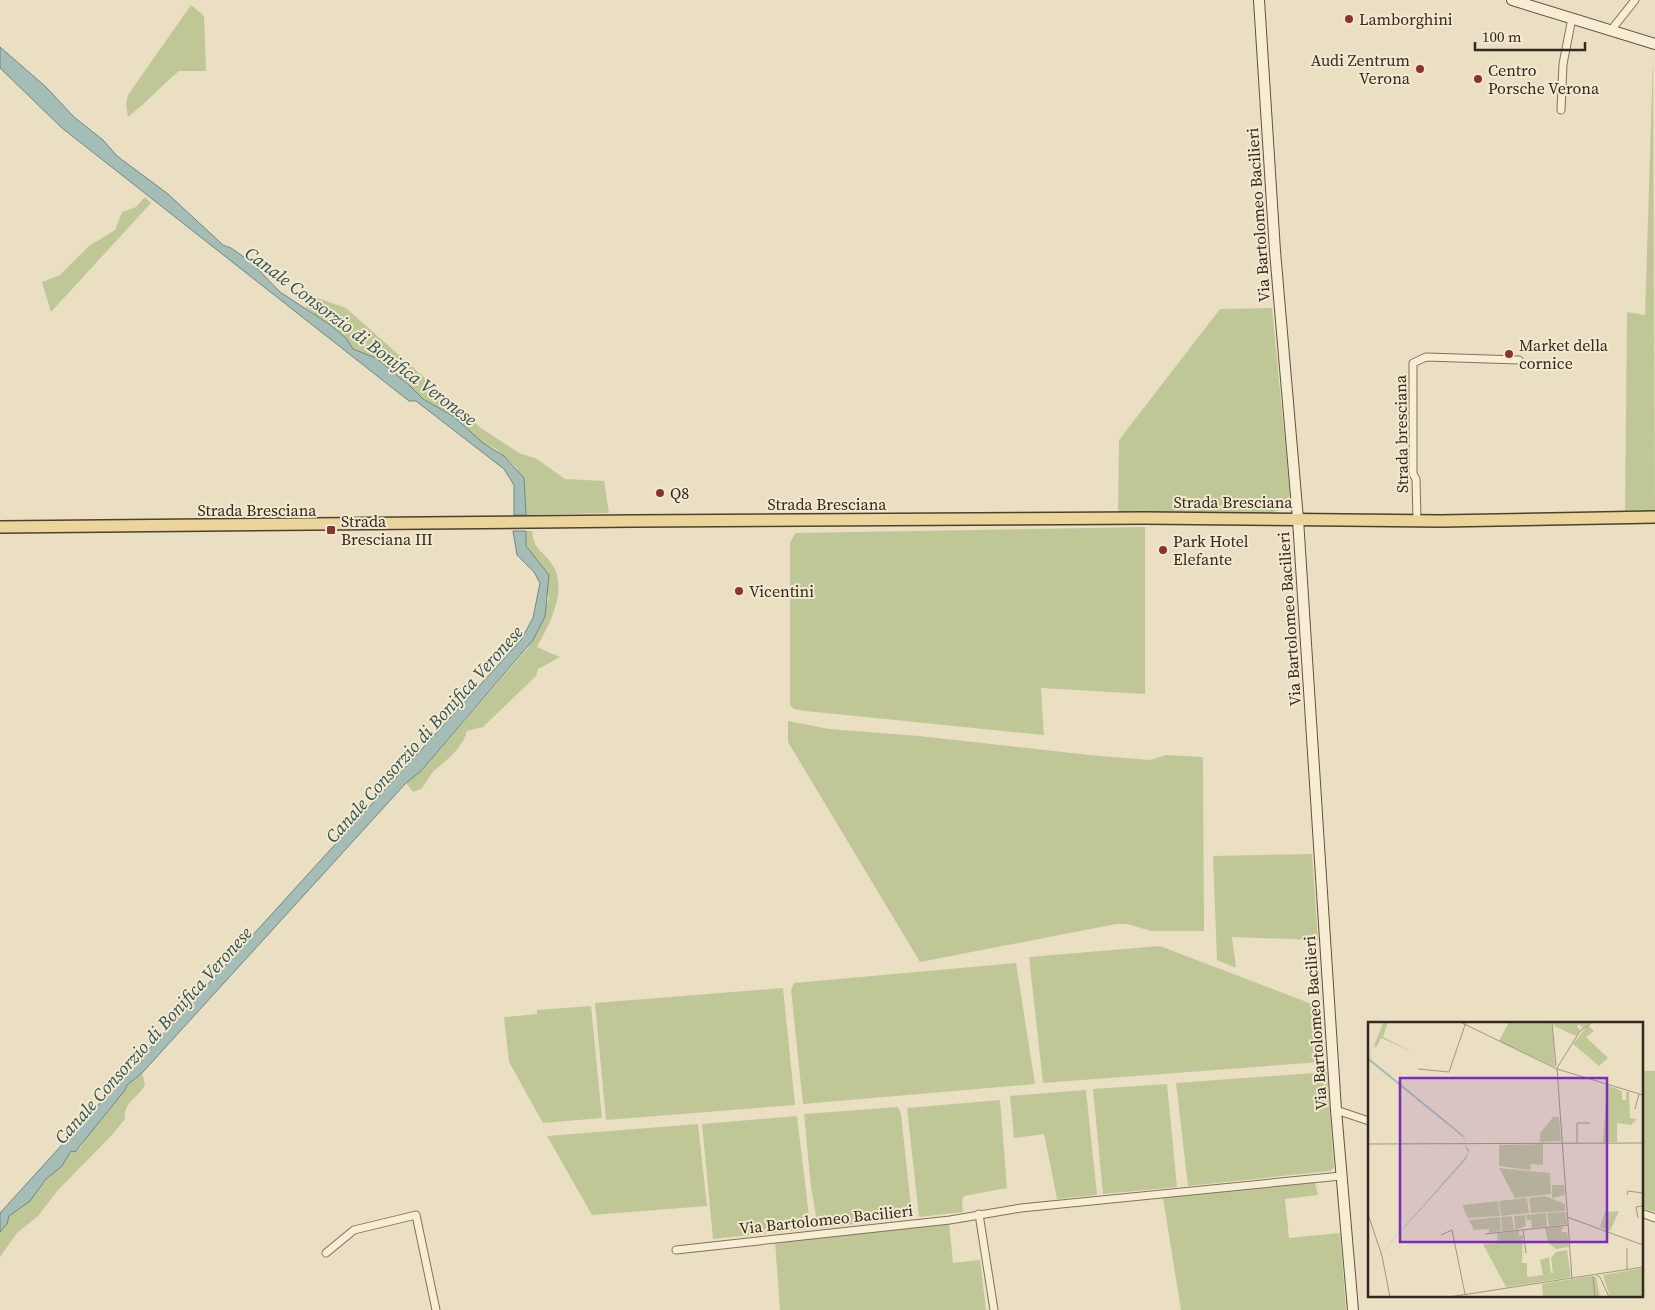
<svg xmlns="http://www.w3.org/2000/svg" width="1655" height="1310" viewBox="0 0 1655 1310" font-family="'Source Serif 4',serif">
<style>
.green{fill:#c0c797}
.water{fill:#a4bdb6;stroke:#6c8a83}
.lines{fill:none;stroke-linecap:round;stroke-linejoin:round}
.street-casing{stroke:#82715a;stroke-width:9}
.secondary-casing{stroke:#64523e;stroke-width:12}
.primary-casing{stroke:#503f2e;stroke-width:14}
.street{stroke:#f6edd4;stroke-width:7}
.secondary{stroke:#f6edd4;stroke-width:10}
.primary{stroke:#ebd59c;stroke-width:11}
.poi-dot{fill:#8c312f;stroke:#f2e9d0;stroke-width:2}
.labels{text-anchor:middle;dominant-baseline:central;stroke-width:4;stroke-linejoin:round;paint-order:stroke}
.poi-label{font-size:16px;fill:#33291e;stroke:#f2e9d0;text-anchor:start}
.street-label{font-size:16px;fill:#33291e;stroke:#f2e9d0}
.water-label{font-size:18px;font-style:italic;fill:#2e5251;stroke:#f2e9d0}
.inset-road{fill:none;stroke:#a19680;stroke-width:1}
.view{fill:#7b2cbf;fill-opacity:0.15;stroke:#7b2cbf;stroke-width:2.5}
.inset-edge{fill:none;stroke:#33291e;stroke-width:2.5}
</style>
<rect width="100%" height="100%" fill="#eadfc2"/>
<g class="green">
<path d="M 191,5 L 204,16 L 206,71 L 179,71 C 161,86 146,103 128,117 L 126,104 L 128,95 Z"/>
<path d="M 1653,57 L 1655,512 L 1625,513 L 1627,312 L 1645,315 Z"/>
<path d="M 145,197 L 151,203 L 51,312 L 42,282 L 60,275 L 89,246 L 115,230 L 122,212 L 136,207 Z"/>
<path d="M 312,296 L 346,308 L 481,428 L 519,453 L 537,459 L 565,479 L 604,481 L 609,513 L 526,515 L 525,493 L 517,468 L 495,448 L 483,443 L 453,416 L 423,399 L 410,386 L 376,358 L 353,349 L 346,338 L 329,324 L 317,317 L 306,307 Z"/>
<path d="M 1272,308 L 1290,494 C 1286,506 1281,510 1270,513 L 1118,513 L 1119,440 L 1220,309 Z"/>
<path d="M 1145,527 L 1145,694 L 1041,688 L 1044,735 L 806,711 L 794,709 L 790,705 L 790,543 L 795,533 Z"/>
<path d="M 526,531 L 532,531 C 534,552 544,550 553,566 C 568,590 549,626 537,647 L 560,657 L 538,669 L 536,676 L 483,727 L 467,731 C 463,747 448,759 436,769 C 429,775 427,782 421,789 L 413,792 L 406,783 L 421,771 L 528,648 L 549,598 L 526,545 Z"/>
<path d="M 788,721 L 829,729 L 919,736 L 1089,755 L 1150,760 L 1166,755 L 1203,757 L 1204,931 L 1151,931 L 1127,924 L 1116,924 L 920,962 L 788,742 Z"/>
<path d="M 1312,854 L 1318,940 L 1232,937 L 1236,968 L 1217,960 L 1213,856 Z"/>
<path d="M 1160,946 L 1317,1006 L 1320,1062 L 1043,1083 L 1029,957 Z"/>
<path d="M 1016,963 L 1035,1084 L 803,1104 L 791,990 L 794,983 Z"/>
<path d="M 783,988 L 795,1105 L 606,1120 L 595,1003 Z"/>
<path d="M 591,1006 L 602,1118 L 543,1123 L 509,1062 L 504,1017 L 537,1014 L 537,1010 Z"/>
<path d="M 1641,1071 L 1655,1071 L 1655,1212 L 1641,1208 Z"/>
<path d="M 1327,1072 L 1334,1168 L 1330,1171 L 1188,1186 L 1176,1083 Z"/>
<path d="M 142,1073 L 145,1085 C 138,1098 123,1102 125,1119 L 111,1136 L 58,1190 L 38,1216 L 17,1233 L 0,1257 L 0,1232 L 7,1224 L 9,1216 L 30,1201 L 46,1179 L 62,1166 L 71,1151 L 81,1147 L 86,1136 L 125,1090 L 127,1085 Z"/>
<path d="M 1167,1084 L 1177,1187 L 1103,1194 L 1093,1089 Z"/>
<path d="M 1086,1090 L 1097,1195 L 1057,1199 L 1044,1134 L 1014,1138 L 1010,1096 Z"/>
<path d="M 1000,1100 L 1007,1188 L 964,1196 L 962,1200 L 963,1212 L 919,1217 L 907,1108 Z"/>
<path d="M 898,1107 L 901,1114 L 912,1216 L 822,1228 L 818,1226 L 811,1187 L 804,1114 Z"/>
<path d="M 797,1116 L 810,1225 L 808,1229 L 713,1239 L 702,1124 Z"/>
<path d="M 698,1124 L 707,1206 L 592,1215 L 547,1136 Z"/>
<path d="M 1315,1182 L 1318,1195 L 1285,1199 L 1289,1238 L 1340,1233 L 1346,1310 L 1181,1310 L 1163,1198 Z"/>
<path d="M 949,1222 L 953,1263 L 980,1260 L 986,1310 L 780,1310 L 775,1241 Z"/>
</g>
<g class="water">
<path d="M 0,47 L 46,87 L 74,117 L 103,140 L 117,156 L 168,194 L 223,245 L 231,248 L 251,262 L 280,292 L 329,324 L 346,338 L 353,349 L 376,358 L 410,386 L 423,399 L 453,416 L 483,443 L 504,456 L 524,478 L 526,515 L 514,515 L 514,485 L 504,469 L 416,401 L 409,401 L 62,128 L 0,68 Z"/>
<path d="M 513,531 L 526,531 L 526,546 L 549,575 L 545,617 L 533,640 L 421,771 L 406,783 L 142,1073 L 127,1085 L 125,1090 L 75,1152 L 71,1151 L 62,1166 L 46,1179 L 30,1201 L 9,1216 L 7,1224 L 0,1232 L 0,1213 L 521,640 L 533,618 L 540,583 L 534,572 L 517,555 Z"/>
</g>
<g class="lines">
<g class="street-casing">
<g id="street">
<path d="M 1612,29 L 1635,0"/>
<path d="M 1561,110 L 1563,64 L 1572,18"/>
<path d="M 1417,521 L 1416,479 L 1413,474 L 1413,363 L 1426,357 L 1519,360"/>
<path d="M 1336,1110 L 1369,1121"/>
<path d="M 1641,1213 L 1655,1218"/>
<path d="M 979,1214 L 994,1310"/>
<path d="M 676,1250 L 950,1220 L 1021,1208 L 1341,1176"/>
<path d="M 326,1253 L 354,1230 L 416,1215 L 436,1310"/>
</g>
</g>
<g class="secondary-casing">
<g id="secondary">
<path d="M 1259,0 L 1275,251 L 1298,519 L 1336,1110 L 1353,1310"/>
<path d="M 1512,0 L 1655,44"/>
</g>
</g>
<g class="primary-casing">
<path id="primary" d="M 0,527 L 633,521 L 1145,518 L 1441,521 L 1655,517"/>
</g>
<use href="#street" class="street"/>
<use href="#secondary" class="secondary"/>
<use href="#primary" class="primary"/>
</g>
<g class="poi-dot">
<circle cx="1349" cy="19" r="5"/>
<circle cx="1420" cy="69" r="5"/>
<circle cx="1478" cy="79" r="5"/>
<circle cx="1509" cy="354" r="5"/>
<circle cx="660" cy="493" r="5"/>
<rect x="326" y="525" width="10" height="10" rx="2.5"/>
<circle cx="1163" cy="550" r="5"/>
<circle cx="739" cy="591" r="5"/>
</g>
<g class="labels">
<g class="poi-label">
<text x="1359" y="19">Lamborghini</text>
<text x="1410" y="60" text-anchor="end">Audi Zentrum<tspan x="1410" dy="18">Verona</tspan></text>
<text x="1488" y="70">Centro<tspan x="1488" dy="18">Porsche Verona</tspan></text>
<text x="1519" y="345">Market della<tspan x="1519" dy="18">cornice</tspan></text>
<text x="670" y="493">Q8</text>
<text x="341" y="521">Strada<tspan x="341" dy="18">Bresciana III</tspan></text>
<text x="1173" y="541">Park Hotel<tspan x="1173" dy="18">Elefante</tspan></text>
<text x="749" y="591">Vicentini</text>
</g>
<g class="street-label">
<text transform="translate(1258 215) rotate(-94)">Via Bartolomeo Bacilieri</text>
<text transform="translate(1401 434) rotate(-91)">Strada bresciana</text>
<text x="1233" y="502">Strada Bresciana</text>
<text x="827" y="504">Strada Bresciana</text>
<text x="257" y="510">Strada Bresciana</text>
<text transform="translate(1289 619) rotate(-94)">Via Bartolomeo Bacilieri</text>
<text transform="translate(1315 1023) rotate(-94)">Via Bartolomeo Bacilieri</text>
<text transform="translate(826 1219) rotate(-6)">Via Bartolomeo Bacilieri</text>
</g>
<g class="water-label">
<text transform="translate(361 336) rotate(37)">Canale Consorzio di Bonifica Veronese</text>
<text transform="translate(424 734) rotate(-48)">Canale Consorzio di Bonifica Veronese</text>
<text transform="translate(153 1035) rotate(-48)">Canale Consorzio di Bonifica Veronese</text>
</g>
</g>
<g transform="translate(1368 1022)">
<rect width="275" height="275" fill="#eadfc2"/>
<path d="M 20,0 L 15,15 L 47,31 L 13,16 L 8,26 L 6,24 L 15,1 ZM 138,0 L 184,0 L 187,45 L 131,19 L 140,2 ZM 185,0 L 220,0 L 221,2 L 215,6 L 211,2 L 209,4 L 212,9 L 208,14 L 186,4 ZM 220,3 L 226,9 L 218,15 L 240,36 L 231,44 L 205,22 ZM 239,63 L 254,69 L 254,78 L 258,78 L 258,69 L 261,70 L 262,96 L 269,97 L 263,103 L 249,101 L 249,120 L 235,120 ZM 185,95 L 191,95 L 193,119 L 172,120 L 172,111 ZM 175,122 L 175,143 L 162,142 L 163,148 L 131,144 L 131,123 ZM 131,146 L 182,151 L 183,172 L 147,176 ZM 184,163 L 196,163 L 197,173 L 184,176 ZM 177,174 L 197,182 L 197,189 L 163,191 L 161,176 ZM 159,176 L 161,191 L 133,194 L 131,179 ZM 130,179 L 132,194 L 100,196 L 96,189 L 95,183 ZM 251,189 L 242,209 L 232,205 L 237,190 ZM 198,190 L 199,202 L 181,204 L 179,191 ZM 178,191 L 179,204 L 164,206 L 163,198 L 159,198 L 158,193 ZM 157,193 L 158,204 L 147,208 L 146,194 ZM 144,194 L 146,208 L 134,209 L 133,195 ZM 132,195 L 133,209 L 121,211 L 121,207 L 106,208 L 101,198 ZM 196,204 L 193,210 L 199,210 L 201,225 L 188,227 L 180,221 L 177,206 ZM 151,209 L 151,214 L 155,213 L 154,241 L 159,241 L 159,255 L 175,253 L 172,238 L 181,235 L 183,251 L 185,251 L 183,236 L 188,230 L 199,228 L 203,255 L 138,265 L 115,222 L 130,221 L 129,211 ZM 275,246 L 275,275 L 242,275 L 235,253 ZM 223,254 L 228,255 L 232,275 L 175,275 L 174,262 Z" fill="#c0c797"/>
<path d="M 13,0 L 1,36 L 95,113 L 98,120 L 95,115 L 0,38 ZM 96,122 L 101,128 L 98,137 L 0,246 L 97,136 L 100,130 Z" fill="#a4bdb6"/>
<path class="inset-road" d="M 92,0 L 189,47 L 275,73M 184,0 L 188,44M 50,47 L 81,50 L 98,0M 0,86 L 0,122M 267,87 L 271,72M 209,121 L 209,101 L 222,101M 0,122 L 275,121M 259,173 L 260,169 L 275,171M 1,195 L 14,234 L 22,275M 199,195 L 275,223M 270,196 L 268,185 L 275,184M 155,208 L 158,231M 117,212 L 200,203M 73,213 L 84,208 L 97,272M 259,226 L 259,248M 228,253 L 232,255 L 241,275M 225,254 L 227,275M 204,257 L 189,46 L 212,9 L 225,0M 81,275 L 275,245"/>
<path class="view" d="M 32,56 L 239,56 L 239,220 L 32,220 Z"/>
<rect width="275" height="275" class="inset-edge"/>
</g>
<path d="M1475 42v8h110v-8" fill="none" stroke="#33291e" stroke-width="2.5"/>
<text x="1482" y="42" font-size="15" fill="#33291e" stroke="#f2e9d0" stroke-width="4" paint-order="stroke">100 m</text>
</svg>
